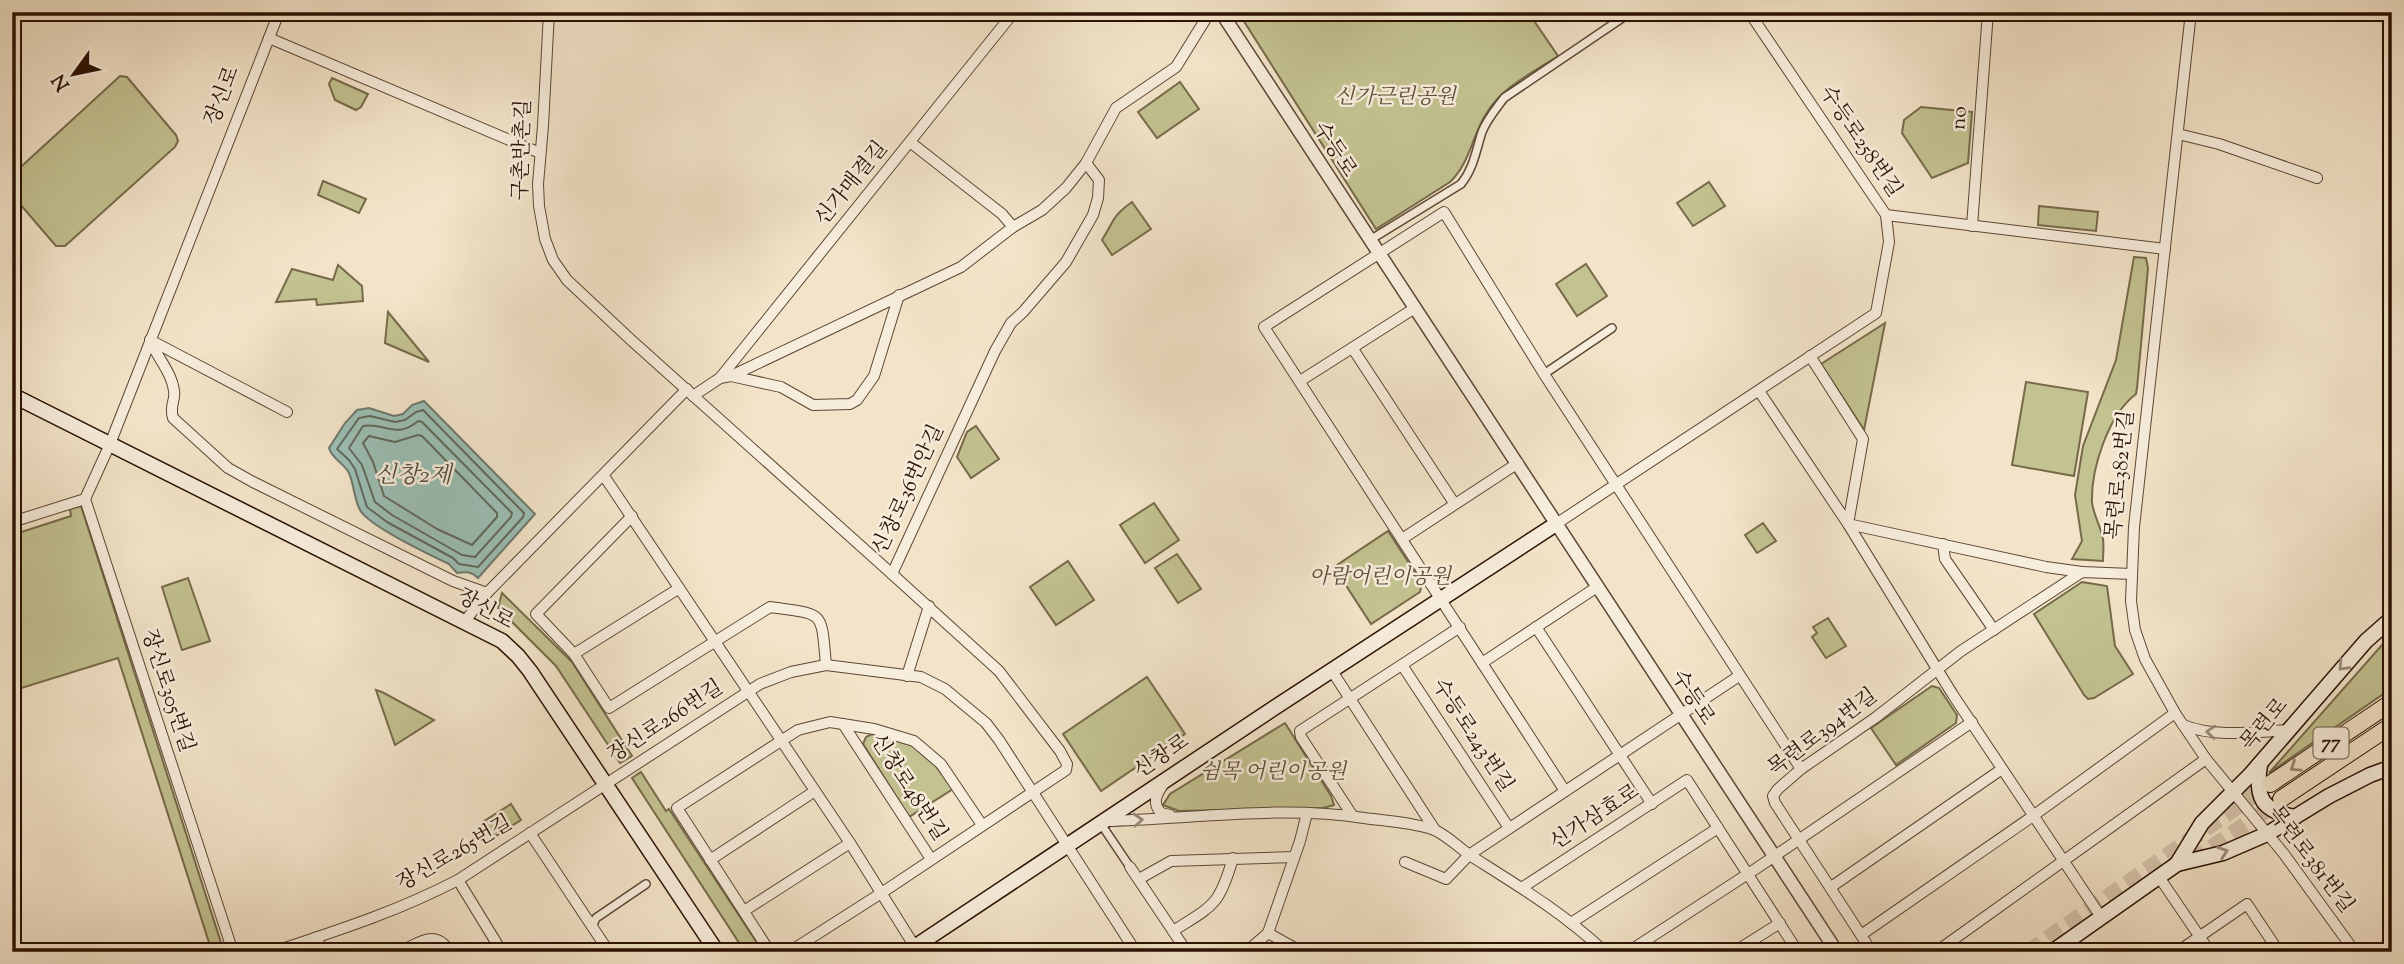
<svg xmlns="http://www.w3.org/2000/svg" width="2404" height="964" viewBox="0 0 2404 964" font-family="'Sorts Mill Goudy','Noto Serif KR',serif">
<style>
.green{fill:#c3c291;stroke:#766a4a;stroke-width:2}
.water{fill:#9bbfb5;stroke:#6e796d;stroke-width:2}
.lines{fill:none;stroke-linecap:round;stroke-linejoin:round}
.shore{stroke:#62685c;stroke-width:2}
.trunk-tunnel{stroke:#d5c4ab;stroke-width:16;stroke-dasharray:16 8;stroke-linecap:butt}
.pedestrian-casing{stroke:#5c4634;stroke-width:10}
.minor-casing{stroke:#5c4634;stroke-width:12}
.tertiary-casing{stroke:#5c4634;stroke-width:15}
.secondary-casing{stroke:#2a1102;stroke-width:17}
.trunk-casing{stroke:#2a1102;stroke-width:18}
.pedestrian{stroke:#f7eddc;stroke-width:7}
.minor{stroke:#f7eddc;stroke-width:10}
.tertiary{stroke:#f7eddc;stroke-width:12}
.secondary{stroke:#f7eddc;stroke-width:14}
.trunk{stroke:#f3e4c9;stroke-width:16}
.oneway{stroke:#9b8a7a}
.oneway2{stroke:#99856f}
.labels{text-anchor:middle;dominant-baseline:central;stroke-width:5;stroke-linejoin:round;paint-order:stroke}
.shield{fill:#f7eddc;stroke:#685343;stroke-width:2}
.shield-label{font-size:19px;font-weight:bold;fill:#2a1102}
.street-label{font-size:21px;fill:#2a1102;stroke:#f7eddc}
.park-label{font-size:21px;font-style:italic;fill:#604f34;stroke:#f7eddc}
.water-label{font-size:23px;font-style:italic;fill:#524e41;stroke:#f7eddc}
</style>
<rect width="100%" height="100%" fill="#f3e4c9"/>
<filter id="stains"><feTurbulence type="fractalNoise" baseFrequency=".00286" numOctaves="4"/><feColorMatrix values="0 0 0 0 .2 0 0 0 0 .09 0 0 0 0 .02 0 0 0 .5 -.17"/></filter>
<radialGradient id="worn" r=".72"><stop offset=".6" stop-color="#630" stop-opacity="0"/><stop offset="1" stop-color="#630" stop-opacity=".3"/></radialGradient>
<g class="green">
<path d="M 1238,12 L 1528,12 L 1558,56 C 1532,73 1502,87 1486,114 C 1472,136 1470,163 1450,182 L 1376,229 Z"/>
<path d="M 120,76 L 127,77 L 176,135 L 178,141 L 175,147 L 65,246 L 56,246 L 12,195 L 12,175 Z"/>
<path d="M 332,78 L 368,94 L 361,107 L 356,110 L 335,100 L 329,84 Z"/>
<path d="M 1180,82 L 1199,109 L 1157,138 L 1138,112 Z"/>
<path d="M 1921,107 L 1972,112 L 1968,163 L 1932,178 L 1902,133 L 1904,120 Z"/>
<path d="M 323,181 L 366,199 L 359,213 L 318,195 Z"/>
<path d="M 1709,182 L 1725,206 L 1693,226 L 1677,203 Z"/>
<path d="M 1132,202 L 1151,229 L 1112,255 L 1102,240 C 1115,220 1111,217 1132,202 Z"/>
<path d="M 2039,206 L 2098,212 L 2096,231 L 2038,225 Z"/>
<path d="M 2134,257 L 2146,258 L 2148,268 L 2137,388 L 2136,394 C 2108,415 2091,469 2092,502 C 2093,514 2101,527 2103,539 C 2104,546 2103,554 2103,561 L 2072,559 L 2082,541 L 2075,495 L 2083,446 L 2116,360 Z"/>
<path d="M 1586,264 L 1607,296 L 1577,316 L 1556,284 Z"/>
<path d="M 338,265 L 362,286 L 363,301 L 317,305 L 316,299 L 276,302 L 292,269 L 333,280 Z"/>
<path d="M 388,312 L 429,362 L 385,343 Z"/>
<path d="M 1885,323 L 1864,430 L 1821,364 Z"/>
<path d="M 2026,382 L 2088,392 L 2074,476 L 2012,465 Z"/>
<path d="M 976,426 L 999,459 L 971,478 L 957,457 L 967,432 Z"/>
<path d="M 1154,503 L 1179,540 L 1145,563 L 1120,525 Z"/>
<path d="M 81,506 L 224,952 L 212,952 L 118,658 L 12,691 L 12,535 L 71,516 L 70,509 Z"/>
<path d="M 1763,523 L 1776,541 L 1757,553 L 1745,535 Z"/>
<path d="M 1388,531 L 1422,583 L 1420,592 L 1371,624 L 1334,567 Z"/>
<path d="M 1177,554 L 1201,589 L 1178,603 L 1155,568 Z"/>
<path d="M 1068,561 L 1094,600 L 1056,625 L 1030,587 Z"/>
<path d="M 188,578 L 210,641 L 182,650 L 162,587 Z"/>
<path d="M 2082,582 L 2107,586 L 2115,646 L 2133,674 L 2094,698 L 2088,699 L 2084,695 L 2034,614 Z"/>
<path d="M 502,593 L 572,662 L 632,756 L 620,763 L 556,666 L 498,608 Z"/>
<path d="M 1828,618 L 1846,646 L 1826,658 L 1812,637 L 1817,633 L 1813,627 Z"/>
<path d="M 2392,638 L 2392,688 L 2269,773 L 2382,645 Z"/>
<path d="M 1147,677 L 1185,734 L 1101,791 L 1063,734 Z"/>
<path d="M 1932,686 L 1939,688 L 1957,715 L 1956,723 L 1896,765 L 1871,728 Z"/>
<path d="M 376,690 L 382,692 L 434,720 L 395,745 Z"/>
<path d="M 1285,723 L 1331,796 L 1334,805 L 1323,808 L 1179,811 L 1163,805 L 1170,794 Z"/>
<path d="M 872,734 L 912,745 L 932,761 L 953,789 L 909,817 L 863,744 L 866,737 Z"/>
<path d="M 641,772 L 666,811 L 669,809 L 763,952 L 745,952 L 632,778 Z"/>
<path d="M 511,804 L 521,820 L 491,839 L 481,823 Z"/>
</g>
<path class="water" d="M 424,401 L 535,514 L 478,578 C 471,571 466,572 457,573 L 449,564 C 430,555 369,526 360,510 C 354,499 354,484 349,473 C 344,463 332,459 329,448 L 345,423 L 357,410 L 369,408 L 394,416 L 403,414 L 412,405 Z"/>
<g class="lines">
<g class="shore">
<path d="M 423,410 L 524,513 L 523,517 L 478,567 L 459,564 L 453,558 L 387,522 L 367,507 L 355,469 L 349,460 L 337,449 L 359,418 L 370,416 L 395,422 L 405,420 L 416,412 Z"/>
<path d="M 418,421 L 422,422 L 512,513 L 511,517 L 475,557 L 462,555 L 392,515 L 375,502 L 362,465 L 349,448 L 363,426 C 385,422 396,440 418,421 Z"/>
<path d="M 418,435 L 422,436 L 497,513 L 497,517 L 472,545 L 437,529 L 384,496 L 373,462 L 363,443 L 369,436 L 395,442 Z"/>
</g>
<g class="trunk-tunnel">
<path d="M 2192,861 L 2281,800"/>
<path d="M 2028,952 L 2270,784"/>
</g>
<g class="pedestrian-casing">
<g id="pedestrian">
<path d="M 1370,240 L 1461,184 C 1474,168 1476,150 1482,132 C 1487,119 1496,109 1504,98 L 1631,12"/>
<path d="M 1544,374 L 1612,328"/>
<path d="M 1101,824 L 1130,867"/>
<path d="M 592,927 L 596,918 L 646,884"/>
</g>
</g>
<g class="minor-casing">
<g id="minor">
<path d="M 549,12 L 543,126 L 538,184 L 539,206 L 545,239 L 553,260 L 567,280 L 630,339 L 892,574"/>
<path d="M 2191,12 L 2134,527 L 2131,601 L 2135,630 L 2145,659 L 2175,713 L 2206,759 L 2284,854 L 2355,952"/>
<path d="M 269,38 L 279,12"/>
<path d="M 2178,134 L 2219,144 L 2317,178"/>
<path d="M 910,142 L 1002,214 L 1013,227"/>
<path d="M 1886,215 L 2165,249"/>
<path d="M 1972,226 L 1988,12"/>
<path d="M 150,340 C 157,357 172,373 174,391 C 176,401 169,404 173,418 L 228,468 L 253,482 L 453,581 L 487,593"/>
<path d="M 150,340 L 287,412"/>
<path d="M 1353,349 L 1454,503"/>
<path d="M 1810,356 L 1863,439 L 1848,524 L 2046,567 L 2082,572"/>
<path d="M 731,376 L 781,387 L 813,405 L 850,404 L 857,400 L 874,376 L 899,295"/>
<path d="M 720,378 L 1014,12"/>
<path d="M 1300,381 L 1415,308"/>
<path d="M 1759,391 L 1848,524 L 1953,695 L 2101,917"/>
<path d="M 693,396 L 720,378 L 731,376 L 961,267 L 1013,227 L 1042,210 L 1066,188 L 1086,163 L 1116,108 L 1176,67 L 1210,12"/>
<path d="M 12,448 L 12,449"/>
<path d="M 604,476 L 850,843 L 915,947"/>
<path d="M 632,516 L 536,614 L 574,654 L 609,708 L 770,607 C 825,615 821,609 826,665"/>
<path d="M 12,522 L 85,499"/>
<path d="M 1556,524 L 1876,313 L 1889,242 L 1886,215 L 1749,12"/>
<path d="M 1402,539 L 1518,463"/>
<path d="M 1943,544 L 1945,559 L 1994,630"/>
<path d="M 465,621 L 487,593 L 687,389"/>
<path d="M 1536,627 L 1652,804"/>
<path d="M 574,654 L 678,589"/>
<path d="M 1482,663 L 1597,587"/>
<path d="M 1402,665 L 1509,828"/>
<path d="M 1332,671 L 1435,830"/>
<path d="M 907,676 L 929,606"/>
<path d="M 843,724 L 931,859"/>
<path d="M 2183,725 C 2215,738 2255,732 2289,730"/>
<path d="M 1163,785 C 1156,795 1152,803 1161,813 L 1170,815"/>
<path d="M 1565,791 L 1264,327 L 1444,212 L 1544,374 L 1801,769"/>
<path d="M 1352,815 L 1301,737 L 1300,731 L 1460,627"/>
<path d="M 1105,821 C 1191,819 1279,805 1364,818 C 1387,821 1410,822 1432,829 C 1446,834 1459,848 1471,856 C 1520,887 1562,912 1605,952"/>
<path d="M 530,833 L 609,952"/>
<path d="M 710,860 L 815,791"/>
<path d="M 1405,862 L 1446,879 L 1469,855 L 1739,676"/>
<path d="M 1130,867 L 1187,952"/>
<path d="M 2159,877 L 2210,952"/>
<path d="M 1139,879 L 1171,861 L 1294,857"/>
<path d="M 458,880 L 502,952"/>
<path d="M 1523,887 L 1687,780 L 1798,952"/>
<path d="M 1831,887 L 2002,769"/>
<path d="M 744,911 L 850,843"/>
<path d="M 1571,923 L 1718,828"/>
<path d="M 1173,931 C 1214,905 1219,906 1233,858"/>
<path d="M 1268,933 L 1302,952"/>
<path d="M 1861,935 L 2033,816 L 2175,713"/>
<path d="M 317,937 L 321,952"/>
<path d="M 233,952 L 85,499 L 110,444 L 269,38 L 540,153"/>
<path d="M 273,952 C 339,930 396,912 458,880 L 760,684 L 791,672 L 826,665 L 921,677 L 945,689 L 986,723 L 999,740 L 1136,952"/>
<path d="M 399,952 C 420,943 435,928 450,952"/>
<path d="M 770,952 L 677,808 L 798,730 L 830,722 L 874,729 L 914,741 L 941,764 L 982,825"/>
<path d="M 789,952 L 883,892 L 1066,770 L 1067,764 L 1060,751 L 999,671 L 892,574 L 995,351 L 1011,323 L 1023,312 L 1066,262 L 1093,215 L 1098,198 L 1099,180 L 1086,163"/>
<path d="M 1246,952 L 1268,933 L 1300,841 L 1307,813"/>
<path d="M 1628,952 L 1757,868 L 1972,722"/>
<path d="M 1734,952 L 1780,923"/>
<path d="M 1872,952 L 1775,803 L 1773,796 L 1778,789 L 1801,769 L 1875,718 L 1961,651 L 2082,572 L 2132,574"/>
<path d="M 1936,952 L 2206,759"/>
<path d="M 2177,952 L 2247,904 L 2279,952"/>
</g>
</g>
<g class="tertiary-casing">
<path id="tertiary" d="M 1221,12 L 1837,952"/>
</g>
<g class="secondary-casing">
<g id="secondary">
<path d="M 12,395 L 502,641 L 518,656 L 530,671 L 717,952"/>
<path d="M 2260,765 C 2255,798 2262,811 2295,817"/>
<path d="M 2177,864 L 2202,823 L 2250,775 L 2366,641 L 2392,618"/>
<path d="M 907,952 L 1274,708 L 1556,524"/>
<path d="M 2052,952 L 2177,864 L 2223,853 L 2267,834 L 2329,796 L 2370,775 L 2392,767"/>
</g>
</g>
<g class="trunk-casing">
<g id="trunk">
<path d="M 2270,784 L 2392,702"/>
<path d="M 2281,799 L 2392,725"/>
</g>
</g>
<use href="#pedestrian" class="pedestrian"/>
<use href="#minor" class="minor"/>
<use href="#tertiary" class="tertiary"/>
<use href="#secondary" class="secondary"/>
<use href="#trunk" class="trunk"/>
</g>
<defs><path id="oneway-chevron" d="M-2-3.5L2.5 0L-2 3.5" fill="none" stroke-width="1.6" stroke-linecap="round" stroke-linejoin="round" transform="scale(1.75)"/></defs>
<g class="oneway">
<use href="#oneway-chevron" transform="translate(2343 666) rotate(133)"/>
<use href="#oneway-chevron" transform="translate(2211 732) rotate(-176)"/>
<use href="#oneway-chevron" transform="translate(1138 820) rotate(-3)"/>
<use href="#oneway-chevron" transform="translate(2223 852) rotate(-19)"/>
</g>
<use class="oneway2" href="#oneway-chevron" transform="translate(2295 767) rotate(146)"/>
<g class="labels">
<rect class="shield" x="2313.5" y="727.5" width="35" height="31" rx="5"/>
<g class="shield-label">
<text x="2331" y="743">77</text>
</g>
<g class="street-label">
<text transform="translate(223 96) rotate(-69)">장신로</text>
<text transform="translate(1960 118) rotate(-86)">no</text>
<text transform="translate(1860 142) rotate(56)">수등로258번길</text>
<text transform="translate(523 150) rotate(-88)">구촌반촌길</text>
<text transform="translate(1334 150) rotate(57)">수등로</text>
<text transform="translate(852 184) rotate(-51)">신가매결길</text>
<text transform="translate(2121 475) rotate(-84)">목련로382번길</text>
<text transform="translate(909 490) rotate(-65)">신창로36번안길</text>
<text transform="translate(485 610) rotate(29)">장신로</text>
<text transform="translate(167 691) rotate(72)">장신로305번길</text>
<text transform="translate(1692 698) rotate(57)">수등로</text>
<text transform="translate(666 722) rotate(-33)">장신로266번길</text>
<text transform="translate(2265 725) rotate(-50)">목련로</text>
<text transform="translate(1823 733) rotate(-37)">목련로394번길</text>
<text transform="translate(1472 736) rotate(57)">수등로243번길</text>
<text transform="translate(1162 757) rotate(-34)">신창로</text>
<text transform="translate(908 788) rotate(57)">신창로48번길</text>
<text transform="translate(1595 818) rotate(-33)">신가삼효로</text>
<text transform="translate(455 854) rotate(-30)">장신로265번길</text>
<text transform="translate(2310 860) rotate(53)">목련로381번길</text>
</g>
<g class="park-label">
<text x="1395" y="98">신가근린공원</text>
<text x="1380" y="578">아람어린이공원</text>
<text x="1273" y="773">쉼목 어린이공원</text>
</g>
<g class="water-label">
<text x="413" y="476">신창2제</text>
</g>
</g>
<rect width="2404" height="964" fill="none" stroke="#f3e4c9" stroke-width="42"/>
<rect x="14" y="14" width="2376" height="936" fill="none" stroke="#2a1102" stroke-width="3.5"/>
<rect x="21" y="21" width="2362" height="922" fill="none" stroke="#2a1102" stroke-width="2"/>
<g transform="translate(74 74) rotate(237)" stroke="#f7eddc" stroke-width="5" paint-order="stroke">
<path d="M0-5L12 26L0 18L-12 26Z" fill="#2a1102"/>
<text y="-10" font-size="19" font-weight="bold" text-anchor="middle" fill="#2a1102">N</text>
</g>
<rect width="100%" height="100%" filter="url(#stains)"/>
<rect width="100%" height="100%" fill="url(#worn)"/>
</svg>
